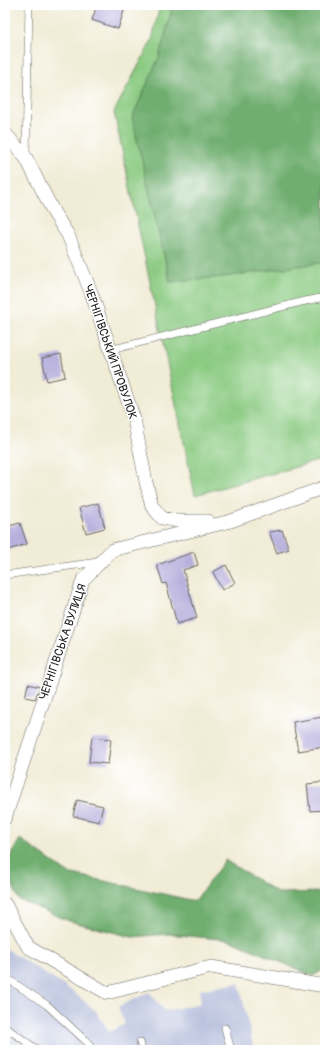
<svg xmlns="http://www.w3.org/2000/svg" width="330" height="1055" viewBox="0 0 330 1055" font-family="Pangolin,sans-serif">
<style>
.industrial{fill:#bbc3de}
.green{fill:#8aca81;stroke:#53734e}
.forest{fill:#6fae6f;stroke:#466546}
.building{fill:#b7b0dd}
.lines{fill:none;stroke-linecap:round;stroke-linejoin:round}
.service-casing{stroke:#67655d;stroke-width:8}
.minor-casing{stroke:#67655d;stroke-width:14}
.service{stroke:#fff;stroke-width:7}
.minor{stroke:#fff;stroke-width:13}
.labels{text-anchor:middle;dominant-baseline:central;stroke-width:3;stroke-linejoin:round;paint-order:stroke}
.street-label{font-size:12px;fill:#1c1c1c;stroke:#fff}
</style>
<rect width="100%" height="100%" fill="#fff"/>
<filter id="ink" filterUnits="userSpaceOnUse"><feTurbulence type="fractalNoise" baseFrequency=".025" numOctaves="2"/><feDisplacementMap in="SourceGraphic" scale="8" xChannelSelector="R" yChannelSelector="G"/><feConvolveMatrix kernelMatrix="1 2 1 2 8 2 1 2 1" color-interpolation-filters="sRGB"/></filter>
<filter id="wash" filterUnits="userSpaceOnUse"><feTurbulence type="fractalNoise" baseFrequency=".012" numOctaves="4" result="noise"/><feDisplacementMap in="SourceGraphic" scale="16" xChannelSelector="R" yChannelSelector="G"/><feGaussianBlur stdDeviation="0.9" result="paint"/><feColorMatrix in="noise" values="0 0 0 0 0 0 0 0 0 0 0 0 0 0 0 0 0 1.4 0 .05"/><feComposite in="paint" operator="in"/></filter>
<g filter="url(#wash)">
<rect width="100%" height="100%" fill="#f1ecd6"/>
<path class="industrial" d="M 5,948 L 72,991 L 96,1011 L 109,1032 L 125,1024 L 118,1007 L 149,992 L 165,1011 L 201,1003 L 199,990 L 239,983 L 254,1050 L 5,1050 Z"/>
<path class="green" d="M 160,5 L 325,5 L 325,459 L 195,495 L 114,112 L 152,40 Z"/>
<g class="forest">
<path d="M 173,5 L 325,5 L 325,262 L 224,277 L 170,282 L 132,118 L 159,57 Z"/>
<path d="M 20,839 L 68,873 L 195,901 L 225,860 L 278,893 L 325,892 L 325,969 L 313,976 L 229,940 L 169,934 L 132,937 L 69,921 L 19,900 L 5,870 L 5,865 Z"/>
</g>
<g id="blocks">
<g class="building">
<path d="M 97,5 L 126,5 L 118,29 L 92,20 Z"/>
<path d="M 61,354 L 65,377 L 47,381 L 42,358 Z"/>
<path d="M 98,503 L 105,528 L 86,533 L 79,508 Z"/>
<path d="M 20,523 L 27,544 L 5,551 L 5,527 Z"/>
<path d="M 282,530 L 289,549 L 277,553 L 269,532 Z"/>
<path d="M 194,552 L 198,565 L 183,570 L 197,618 L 177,624 L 166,583 L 163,584 L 157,565 Z"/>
<path d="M 226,565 L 235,583 L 222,590 L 213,572 Z"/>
<path d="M 28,684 L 40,687 L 35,699 L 25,697 Z"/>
<path d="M 323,717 L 325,727 L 325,747 L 298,751 L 293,722 Z"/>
<path d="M 92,737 L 111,739 L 108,764 L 89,762 Z"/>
<path d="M 325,782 L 325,810 L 310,811 L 307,784 Z"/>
<path d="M 77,800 L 103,806 L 99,822 L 73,816 Z"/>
</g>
</g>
</g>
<g filter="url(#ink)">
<use href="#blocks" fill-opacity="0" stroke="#67655d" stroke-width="1"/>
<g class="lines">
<g class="service-casing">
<g id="service">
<path d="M 26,156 L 29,5"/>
<path d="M 110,350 L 301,302 L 325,297"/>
<path d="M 5,575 L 98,562"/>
<path d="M 5,977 L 47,1005 L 88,1043 L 92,1050"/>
<path d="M 5,1027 L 38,1050"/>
<path d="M 225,1028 L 231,1050"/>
<path d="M 140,1042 L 142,1050"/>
</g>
</g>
<g class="minor-casing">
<g id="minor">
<path d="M 5,133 L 26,158 L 54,213 L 68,235 L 91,292 L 134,419 L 146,482 L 152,506 L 162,518 L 177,521 L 208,521"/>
<path d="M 5,818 L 83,580 L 112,550 L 231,521 L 325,487"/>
<path d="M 5,904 L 28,947 L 107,993 L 211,967 L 325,986"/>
</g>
</g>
<use href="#service" class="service"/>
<use href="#minor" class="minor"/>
</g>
</g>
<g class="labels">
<g class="street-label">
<text transform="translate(110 352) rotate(71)">ЧЕРНІГІВСЬКИЙ ПРОВУЛОК</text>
<text transform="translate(63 642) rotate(-71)">ЧЕРНІГІВСЬКА ВУЛИЦЯ</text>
</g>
</g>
<rect width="330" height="1055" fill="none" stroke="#fff" stroke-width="20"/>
</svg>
